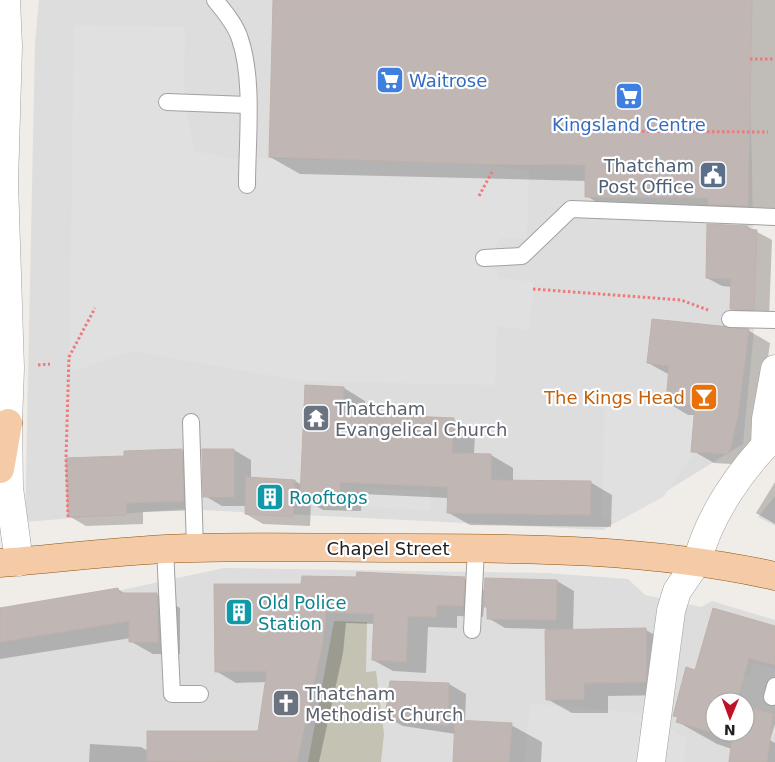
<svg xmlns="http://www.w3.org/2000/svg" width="775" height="762" viewBox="0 0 775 762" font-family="'DejaVu Sans',sans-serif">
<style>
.residential{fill:#dedddd;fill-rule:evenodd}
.construction{fill:#c4c2b3}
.parking{fill:#e0e0e0}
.shadow{fill:#0003;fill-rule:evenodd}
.building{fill:#c0b7b4;stroke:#c0b2ab}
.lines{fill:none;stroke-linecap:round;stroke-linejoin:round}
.service-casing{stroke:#a1a1a1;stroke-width:18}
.minor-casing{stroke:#a1a1a1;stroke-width:29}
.tertiary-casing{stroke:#a1a1a1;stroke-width:29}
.primary-casing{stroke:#90540c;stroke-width:29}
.path{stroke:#ef797b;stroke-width:3;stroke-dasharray:2.5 2.5;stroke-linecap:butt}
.service{stroke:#fff;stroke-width:16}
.minor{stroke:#fff;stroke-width:28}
.tertiary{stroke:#fff;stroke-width:28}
.primary{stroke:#f5caa7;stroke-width:28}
.labels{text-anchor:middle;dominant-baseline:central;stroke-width:4.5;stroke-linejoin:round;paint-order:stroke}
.shop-label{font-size:18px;fill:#366cbe;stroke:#fff;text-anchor:start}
.service-label{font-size:18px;fill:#4e5e75;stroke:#fff;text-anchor:end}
.food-label{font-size:18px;fill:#c56008;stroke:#fff;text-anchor:end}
.worship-label{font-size:18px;fill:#5b616d;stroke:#fff;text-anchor:start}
.culture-label{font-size:18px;fill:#0d838f;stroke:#fff;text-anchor:start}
.street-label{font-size:18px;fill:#202020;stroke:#fff}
</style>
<rect width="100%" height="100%" fill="#f0ece7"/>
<g class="residential">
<path d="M 39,0 L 746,0 L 752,161 L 754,330 L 743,444 L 603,530 L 182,509 L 25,522 L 35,43 Z"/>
<path d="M 775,496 L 775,526 L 758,517 Z"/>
<path d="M 224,568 L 546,573 L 628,579 L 645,595 L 701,607 L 712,601 L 775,620 L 775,762 L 0,762 L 0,609 L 61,603 ZM 715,702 L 745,702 L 745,732 L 715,732 Z"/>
</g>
<path class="construction" d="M 334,621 L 367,622 L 366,672 L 376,671 L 384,734 L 381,762 L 308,762 Z"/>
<g class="parking">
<path d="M 74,25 L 185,27 L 184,102 L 195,151 L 229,158 L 481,164 L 529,171 L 527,239 L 500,238 L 491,256 L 499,278 L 534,282 L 529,330 L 497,326 L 495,385 L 301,381 L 131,351 L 69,373 Z"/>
<path d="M 605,393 L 645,396 L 645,402 L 695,405 L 691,457 L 663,497 L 617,522 L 602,518 Z"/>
<path d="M 364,488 L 431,491 L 430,510 L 363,507 Z"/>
<path d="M 753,663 L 775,668 L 775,733 L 745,726 L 745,702 L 730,696 L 735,674 L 750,677 Z"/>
<path d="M 530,703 L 670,716 L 670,728 L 686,739 L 684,762 L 524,762 Z"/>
</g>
<g class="shadow">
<path d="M 274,0 L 775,0 L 775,223 L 617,213 L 586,196 L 587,181 L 300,174 L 270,157 Z"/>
<path d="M 748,227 L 772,240 L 769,318 L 746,317 L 731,308 L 732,287 L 722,286 L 707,278 Z"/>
<path d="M 729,330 L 749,331 L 770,343 L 758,428 L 750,465 L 714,463 L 693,451 L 695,415 L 688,415 L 668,403 L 670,375 L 648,363 Z"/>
<path d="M 344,388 L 365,401 L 365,415 L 454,420 L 475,432 L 474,455 L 491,455 L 513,468 L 513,481 L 590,482 L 612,495 L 611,527 L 470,525 L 449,513 L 449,498 L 362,494 L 361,511 L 323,510 L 311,503 L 310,526 L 263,524 L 246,514 L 246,506 L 222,506 L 205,496 L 203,450 L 234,450 L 251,460 L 251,479 L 295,481 L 302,485 Z"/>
<path d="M 182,451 L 199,460 L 200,510 L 143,512 L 143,524 L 86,526 L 69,516 L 125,457 Z"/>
<path d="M 775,482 L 775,524 L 756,513 Z"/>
<path d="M 464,579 L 485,591 L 486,579 L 557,581 L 574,591 L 573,631 L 646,630 L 670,644 L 670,695 L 608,696 L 608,713 L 572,713 L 547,699 L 546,629 L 505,628 L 488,618 L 489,608 L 484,606 L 483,617 L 457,616 L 457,628 L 428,627 L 426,673 L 393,671 L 373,660 L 375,624 L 346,623 L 343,653 L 319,762 L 89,762 L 90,744 L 141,747 L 148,751 L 259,732 L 267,682 L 236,683 L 216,671 L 302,585 Z"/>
<path d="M 118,589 L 127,595 L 157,595 L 180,608 L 180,654 L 153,654 L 130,641 L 131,638 L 0,659 L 0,609 Z"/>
<path d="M 775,627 L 775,724 L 770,740 L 775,743 L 775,762 L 730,762 L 732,749 L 717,744 L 678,722 L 696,671 ZM 715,702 L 745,702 L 745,732 L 715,732 Z"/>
<path d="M 391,682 L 449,684 L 466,694 L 465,722 L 511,725 L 542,742 L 541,762 L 454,762 L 456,734 L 403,726 L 386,717 Z"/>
</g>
<g class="building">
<path d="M 273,0 L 752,0 L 748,206 L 708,204 L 708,198 L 585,197 L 585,165 L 481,164 L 269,157 Z"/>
<path d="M 707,224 L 748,226 L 748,229 L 757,230 L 754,310 L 730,309 L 731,279 L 706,278 Z"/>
<path d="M 652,319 L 749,329 L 738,416 L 729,454 L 691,452 L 695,405 L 666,403 L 669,366 L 647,363 Z"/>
<path d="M 305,385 L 344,387 L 343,413 L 454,418 L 452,453 L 491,454 L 491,480 L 591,481 L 590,515 L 447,513 L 448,487 L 340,482 L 340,499 L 300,498 Z"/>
<path d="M 182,449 L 184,501 L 126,503 L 126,515 L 68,517 L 66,458 L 124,456 L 124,451 Z"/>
<path d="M 202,449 L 234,449 L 234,497 L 203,497 Z"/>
<path d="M 246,477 L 295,480 L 293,517 L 245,514 Z"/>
<path d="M 357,572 L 465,577 L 463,606 L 437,605 L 436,617 L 408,616 L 406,662 L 372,660 L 374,614 L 326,612 L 323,641 L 297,762 L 147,761 L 147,731 L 258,731 L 267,671 L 215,672 L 214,584 L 301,584 L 302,576 L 356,577 Z"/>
<path d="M 485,578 L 557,580 L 556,620 L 487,619 L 487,607 L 483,607 Z"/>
<path d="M 118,588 L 119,593 L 157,593 L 158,642 L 129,642 L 129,621 L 0,642 L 0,608 Z"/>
<path d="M 713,608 L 775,626 L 775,665 L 749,658 L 737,702 L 715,702 L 715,732 L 745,732 L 745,705 L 773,714 L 767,762 L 729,762 L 732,738 L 676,722 L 678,717 L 673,716 L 686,667 L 695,670 Z"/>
<path d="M 646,628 L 646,682 L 584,683 L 584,699 L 546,700 L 545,630 Z"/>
<path d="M 390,681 L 449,683 L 447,726 L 385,717 Z"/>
<path d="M 455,720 L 512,723 L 509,762 L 453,762 Z"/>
</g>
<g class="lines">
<g class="service-casing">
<g id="service">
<path d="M 215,0 C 224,11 236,25 240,39 C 254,80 247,141 247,185"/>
<path d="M 167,102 L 248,105"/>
<path d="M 484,258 L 522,256 L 571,209 L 775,217"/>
<path d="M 730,319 L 775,320"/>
<path d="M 191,422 L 195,548"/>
<path d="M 165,549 L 172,694 L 200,694"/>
<path d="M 472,630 L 476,548"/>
<path d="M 772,697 L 775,686"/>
</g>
</g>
<g class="minor-casing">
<path id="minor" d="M 651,762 L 671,611 L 677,591 L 697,562"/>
</g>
<g class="tertiary-casing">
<g id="tertiary">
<path d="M 6,0 L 8,46 L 4,182 L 10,368 L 8,423 L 9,488 L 19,562"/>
<path d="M 765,445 L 766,419 L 775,369"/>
<path d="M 697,562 C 709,516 741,468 775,436"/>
</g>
</g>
<g class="primary-casing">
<g id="primary">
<path d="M 0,469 L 8,423"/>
<path d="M 0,563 C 65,558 129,549 195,548 C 265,546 335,548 406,548 C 530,548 653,549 775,576"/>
</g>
</g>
<g class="path">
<path d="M 750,59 L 775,59"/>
<path d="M 577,131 L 768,132"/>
<path d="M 479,196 L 492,172"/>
<path d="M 533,289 L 681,300 L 708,310"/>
<path d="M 38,365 L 50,364"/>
<path d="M 68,517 L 66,458 L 69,357 L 95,308"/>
</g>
<use href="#service" class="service"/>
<use href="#minor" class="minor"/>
<use href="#tertiary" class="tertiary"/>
<use href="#primary" class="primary"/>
</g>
<defs>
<g id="supermarket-square" transform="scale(1.4375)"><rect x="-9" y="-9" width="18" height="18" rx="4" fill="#3f7fe0" stroke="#fff"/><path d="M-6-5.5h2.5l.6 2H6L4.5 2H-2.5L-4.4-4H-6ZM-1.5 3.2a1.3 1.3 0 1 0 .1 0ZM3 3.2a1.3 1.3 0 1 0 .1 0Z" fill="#fff"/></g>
<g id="civic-square" transform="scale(1.4375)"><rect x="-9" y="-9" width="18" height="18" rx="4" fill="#5c6f8a" stroke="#fff"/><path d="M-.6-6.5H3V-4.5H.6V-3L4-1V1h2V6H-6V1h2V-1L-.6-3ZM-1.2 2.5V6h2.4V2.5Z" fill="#fff"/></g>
<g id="bar-square" transform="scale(1.4375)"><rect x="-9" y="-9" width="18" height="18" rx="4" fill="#e8710a" stroke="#fff"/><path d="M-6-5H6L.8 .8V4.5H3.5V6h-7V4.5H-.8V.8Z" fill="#fff"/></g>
<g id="temple-square" transform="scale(1.4375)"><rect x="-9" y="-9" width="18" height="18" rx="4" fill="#6b7280" stroke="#fff"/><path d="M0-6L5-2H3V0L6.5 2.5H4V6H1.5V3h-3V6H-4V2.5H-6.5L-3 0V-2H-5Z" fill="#fff"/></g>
<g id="building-square" transform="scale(1.4375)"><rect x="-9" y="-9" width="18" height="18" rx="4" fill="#0f9aa8" stroke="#fff"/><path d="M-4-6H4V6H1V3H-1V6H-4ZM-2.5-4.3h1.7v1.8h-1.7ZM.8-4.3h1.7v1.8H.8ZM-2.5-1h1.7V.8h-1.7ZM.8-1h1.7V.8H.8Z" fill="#fff"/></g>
<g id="church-square" transform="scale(1.4375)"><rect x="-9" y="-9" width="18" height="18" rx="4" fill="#6b7280" stroke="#fff"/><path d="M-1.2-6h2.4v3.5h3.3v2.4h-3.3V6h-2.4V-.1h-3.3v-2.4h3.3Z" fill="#fff"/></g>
</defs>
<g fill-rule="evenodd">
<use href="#supermarket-square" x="390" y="80"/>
<use href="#supermarket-square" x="629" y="96"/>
<use href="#civic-square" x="713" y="175"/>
<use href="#bar-square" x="704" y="397"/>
<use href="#temple-square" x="316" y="418"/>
<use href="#building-square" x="270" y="497"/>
<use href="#building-square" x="239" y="612"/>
<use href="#church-square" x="286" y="703"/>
</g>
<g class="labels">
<g class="shop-label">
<text x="409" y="80">Waitrose</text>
<text x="629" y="124" text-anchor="middle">Kingsland Centre</text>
</g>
<g class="service-label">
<text x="694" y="165">Thatcham<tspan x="694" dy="21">Post Office</tspan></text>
</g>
<g class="food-label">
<text x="685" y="397">The Kings Head</text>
</g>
<g class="worship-label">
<text x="335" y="408">Thatcham<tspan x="335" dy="21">Evangelical Church</tspan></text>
<text x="305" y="693">Thatcham<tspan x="305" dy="21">Methodist Church</tspan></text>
</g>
<g class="culture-label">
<text x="289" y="497">Rooftops</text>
<text x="258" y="602">Old Police<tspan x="258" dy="21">Station</tspan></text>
</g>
<g class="street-label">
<text x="388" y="548">Chapel Street</text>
</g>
</g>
<g transform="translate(730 717) rotate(181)"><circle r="24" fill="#ffffff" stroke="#a6a6a6"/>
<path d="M0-4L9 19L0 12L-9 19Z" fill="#c01025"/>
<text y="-8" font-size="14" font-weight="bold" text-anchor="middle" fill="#202020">N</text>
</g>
</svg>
